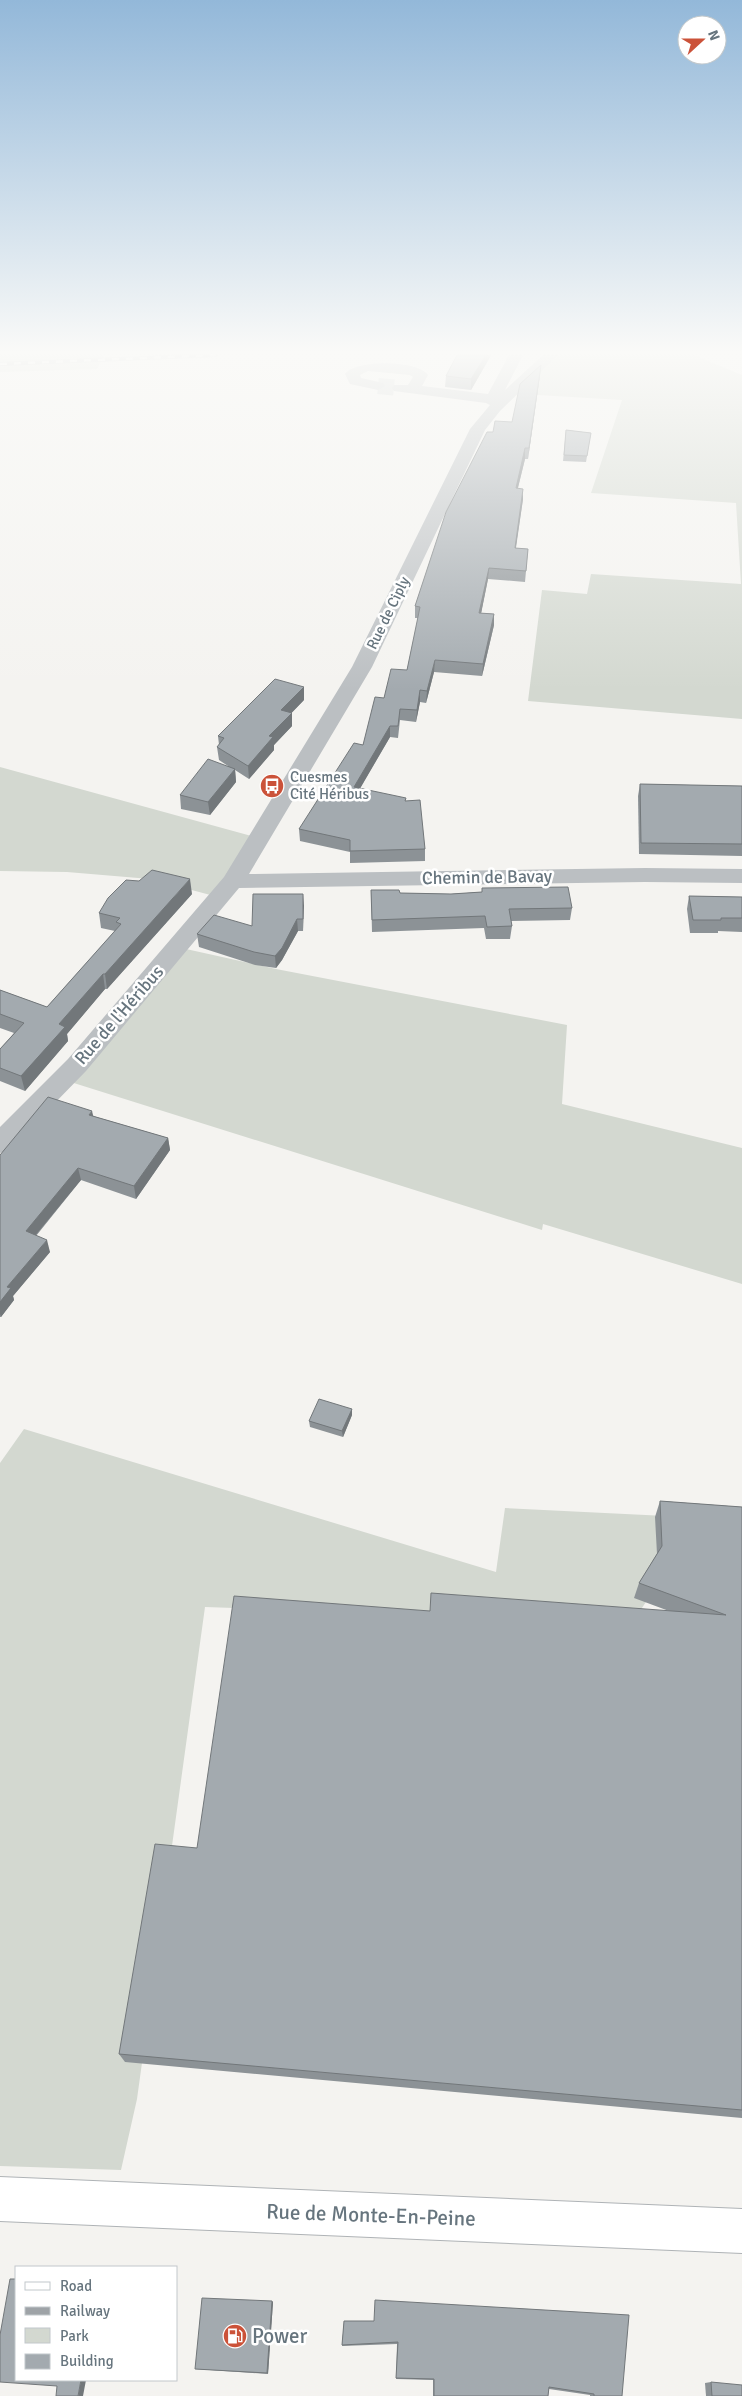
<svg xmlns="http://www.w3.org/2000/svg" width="742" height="2396" viewBox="0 0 742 2396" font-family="Signika,sans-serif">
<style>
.green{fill:#d3d8d0}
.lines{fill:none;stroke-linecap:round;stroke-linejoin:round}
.minor-tunnel{stroke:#cacdce;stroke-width:16;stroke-dasharray:16 8;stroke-linecap:butt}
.major-casing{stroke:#afb3b6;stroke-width:2}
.minor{fill:#bbbfc2;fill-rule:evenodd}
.major{fill:#fff;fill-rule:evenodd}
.rail-casing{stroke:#9ea3a7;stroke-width:4}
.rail{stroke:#fff;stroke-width:2.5;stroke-dasharray:7;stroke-linecap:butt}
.wall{fill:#8c9296}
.shaded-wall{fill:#72777a}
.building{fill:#a3aaaf;stroke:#72777a}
.labels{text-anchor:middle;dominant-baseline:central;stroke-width:5;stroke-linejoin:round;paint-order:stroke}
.far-street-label{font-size:15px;fill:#67757e;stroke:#fff}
.far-poi-label{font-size:15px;fill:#67757e;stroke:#fff;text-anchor:start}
.street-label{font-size:18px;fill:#67757e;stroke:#fff}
.near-street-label{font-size:21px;fill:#67757e;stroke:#fff}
.near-poi-label{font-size:21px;fill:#67757e;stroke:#fff;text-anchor:start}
</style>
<rect width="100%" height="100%" fill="#f4f3f0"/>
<g class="green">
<path d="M 0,355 L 104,355 L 97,369 L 0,372 Z"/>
<path d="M 567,355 L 694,355 L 742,375 L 742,719 L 528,701 L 542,590 L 587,594 L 591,574 L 741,584 L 736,503 L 591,493 L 622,400 L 521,394 L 549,356 Z"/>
<path d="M 0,767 L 259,838 L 218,897 L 150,879 L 67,872 L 0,871 Z"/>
<path d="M 177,947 L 276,969 L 567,1025 L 562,1104 L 742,1148 L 742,1284 L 543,1224 L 542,1230 L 61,1079 Z"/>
<path d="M 24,1429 L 496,1572 L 505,1508 L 666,1516 L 657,1585 L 640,1611 L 439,1615 L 205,1607 L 137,2099 L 121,2170 L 0,2166 L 0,1463 Z"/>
</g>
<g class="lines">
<path class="minor-tunnel" d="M 378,386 L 399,388"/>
<g class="major-casing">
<path id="major" d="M 0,2177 L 742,2209 L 742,2253 L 0,2221 Z"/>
</g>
<path class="minor" d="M 509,355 L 523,355 L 505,390 L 543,355 L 558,355 L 500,411 L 485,430 L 372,667 L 249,874 L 645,868 L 742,869 L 742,883 L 645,882 L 239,888 L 86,1071 L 9,1150 L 0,1153 L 0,1127 L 68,1059 L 224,877 L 352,667 L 470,429 L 490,405 L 486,403 L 394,391 L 392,388 L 394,385 L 408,385 L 413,377 L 410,375 L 368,371 L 360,375 L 361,378 L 383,383 L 385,386 L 378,390 L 350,384 L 345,374 C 356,359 418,360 428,375 L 422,386 L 488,394 Z"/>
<use href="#major" class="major"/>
<g class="rail-casing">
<path id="rail" d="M 0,364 L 216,355"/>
</g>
<use href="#rail" class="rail"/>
</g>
<g class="wall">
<path d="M 490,357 L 471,390 L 445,387 L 446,376 Z"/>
<path d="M 540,375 L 528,459 L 525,459 L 518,488 L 523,499 L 516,548 L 528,549 L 525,582 L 488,579 L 481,613 L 494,614 L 494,625 L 482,676 L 434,672 L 426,703 L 420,702 L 416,722 L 400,720 L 398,738 L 390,737 L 360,788 L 406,801 L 425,849 L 425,861 L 350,863 L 350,852 L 300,841 L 299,829 L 363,745 L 384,698 L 407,670 L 418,618 L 415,618 L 415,606 L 493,432 L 512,422 Z"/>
<path d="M 566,430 L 591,433 L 586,462 L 563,461 Z"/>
<path d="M 304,700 L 291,713 L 292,726 L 274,745 L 274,750 L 249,779 L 235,770 L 236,782 L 210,815 L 181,809 L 180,795 L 228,766 L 219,760 L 217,747 L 219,745 L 218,736 Z"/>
<path d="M 640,784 L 742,786 L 742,856 L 639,854 L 638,796 Z"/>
<path d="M 482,888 L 572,908 L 570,920 L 511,921 L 512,926 L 510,939 L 486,939 L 484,928 L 372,932 L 371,890 L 400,893 L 451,894 L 482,892 Z"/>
<path d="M 192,894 L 107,989 L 105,989 L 67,1034 L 68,1041 L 25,1091 L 0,1081 L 0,1049 L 14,1033 L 0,1028 L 0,990 L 47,1007 L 115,931 L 101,928 L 99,913 Z"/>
<path d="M 303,894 L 303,931 L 298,931 L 282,960 L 276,968 L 255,965 L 199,947 L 197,934 L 252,926 Z"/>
<path d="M 689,896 L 742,897 L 742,932 L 718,931 L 718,933 L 690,933 L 687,909 Z"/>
<path d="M 93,1116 L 168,1138 L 170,1150 L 136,1199 L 81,1180 L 36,1236 L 50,1252 L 13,1296 L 14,1300 L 1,1317 L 0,1317 L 0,1155 Z"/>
<path d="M 352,1409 L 352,1415 L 343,1437 L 310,1427 L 309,1421 Z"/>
<path d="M 660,1501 L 742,1507 L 742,2118 L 125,2062 L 119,2054 L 197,1848 L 669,1611 L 634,1598 L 639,1583 L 657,1554 L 655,1517 Z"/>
<path d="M 273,2302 L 268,2374 L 195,2369 Z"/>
<path d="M 344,2321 L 622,2396 L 590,2396 L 590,2395 L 549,2389 L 548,2396 L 433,2396 L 433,2380 L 396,2379 L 397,2344 L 342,2346 Z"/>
<path d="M 711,2382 L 742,2396 L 706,2396 L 705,2383 Z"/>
</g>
<g class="shaded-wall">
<path d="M 486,355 L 491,355 L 490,357 L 471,390 L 471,379 Z"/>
<path d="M 541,365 L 540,375 L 528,459 L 529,448 Z"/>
<path d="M 525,448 L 525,459 L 515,499 L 516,488 Z"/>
<path d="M 523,489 L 523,499 L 514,559 L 515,548 Z"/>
<path d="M 489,568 L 488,579 L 479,624 L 479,613 Z"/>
<path d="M 494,614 L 494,625 L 482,676 L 483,664 Z"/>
<path d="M 435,660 L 434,672 L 426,703 L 427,691 Z"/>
<path d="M 304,687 L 304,700 L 282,723 L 281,710 Z"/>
<path d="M 420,690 L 420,702 L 416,722 L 417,710 Z"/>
<path d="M 292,713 L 292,726 L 274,745 L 274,750 L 249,779 L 248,766 L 269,736 Z"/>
<path d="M 390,726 L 390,737 L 354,799 L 354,787 Z"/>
<path d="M 235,769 L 236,782 L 210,815 L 208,802 Z"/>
<path d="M 190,879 L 192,894 L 107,989 L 105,974 Z"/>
<path d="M 303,894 L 304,906 L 303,931 Z"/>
<path d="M 297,919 L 298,931 L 282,960 L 276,968 L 275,956 Z"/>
<path d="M 103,974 L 105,989 L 67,1034 L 68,1041 L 25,1091 L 21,1076 L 59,1024 Z"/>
<path d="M 92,1111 L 95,1123 L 89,1115 Z"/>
<path d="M 168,1138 L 170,1150 L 136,1199 L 134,1186 Z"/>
<path d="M 78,1168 L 81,1180 L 29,1243 L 26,1231 Z"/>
<path d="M 47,1240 L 50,1252 L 13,1296 L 14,1300 L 1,1317 L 0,1314 L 0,1302 L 7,1287 Z"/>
<path d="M 352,1409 L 352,1415 L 343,1437 L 342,1431 Z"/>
<path d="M 272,2301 L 273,2302 L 268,2374 L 267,2373 Z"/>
<path d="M 81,2380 L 86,2380 L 83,2396 L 78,2396 Z"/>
</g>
<g class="building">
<path d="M 457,355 L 486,355 L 471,379 L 446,376 Z"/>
<path d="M 541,365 L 529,448 L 525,448 L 516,488 L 523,489 L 515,548 L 528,549 L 526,571 L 489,568 L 479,613 L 494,614 L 483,664 L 435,660 L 427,691 L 420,690 L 417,710 L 400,709 L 398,726 L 390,726 L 354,787 L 406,798 L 405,801 L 420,800 L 425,849 L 350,851 L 350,840 L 299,829 L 354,743 L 363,745 L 375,697 L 384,698 L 391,669 L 407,670 L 420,607 L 415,606 L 446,512 L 487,432 L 493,432 L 495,421 L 512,422 L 520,384 Z"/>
<path d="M 566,430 L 591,433 L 587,456 L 564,455 Z"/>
<path d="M 275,679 L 304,687 L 281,710 L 292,713 L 269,736 L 273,737 L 248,766 L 217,747 L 224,738 L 218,736 Z"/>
<path d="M 208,759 L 235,769 L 208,802 L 180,795 Z"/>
<path d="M 640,784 L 742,786 L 742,844 L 641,843 Z"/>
<path d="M 152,870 L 190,879 L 105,974 L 103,974 L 59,1024 L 65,1027 L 21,1076 L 0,1068 L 0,1049 L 24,1023 L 0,1014 L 0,990 L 47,1007 L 121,924 L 116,922 L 120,918 L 99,913 L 108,898 L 126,880 L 139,881 Z"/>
<path d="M 568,887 L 572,908 L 509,909 L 512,926 L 487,927 L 485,916 L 372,920 L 371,890 L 399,890 L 400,893 L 451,894 L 482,892 L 482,888 Z"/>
<path d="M 253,894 L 303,894 L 303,919 L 297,919 L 282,948 L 275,956 L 254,952 L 197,934 L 214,915 L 252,926 Z"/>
<path d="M 689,896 L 742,897 L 742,918 L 721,918 L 721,920 L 693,920 Z"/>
<path d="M 48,1097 L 92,1111 L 89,1115 L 168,1138 L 134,1186 L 78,1168 L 26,1231 L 47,1240 L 7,1287 L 11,1288 L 0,1302 L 0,1155 Z"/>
<path d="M 319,1399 L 352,1409 L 342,1431 L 309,1421 Z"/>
<path d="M 660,1501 L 742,1507 L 742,2110 L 119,2054 L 155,1844 L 197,1848 L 234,1596 L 430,1611 L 431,1593 L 726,1615 L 639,1583 L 662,1546 Z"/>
<path d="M 10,2279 L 16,2279 L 16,2380 L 81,2380 L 78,2396 L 56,2396 L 57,2386 L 0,2382 L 0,2335 Z"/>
<path d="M 202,2298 L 272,2301 L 267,2373 L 195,2369 Z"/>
<path d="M 375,2300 L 629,2315 L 622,2396 L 594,2396 L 594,2394 L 549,2387 L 548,2396 L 434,2396 L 434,2379 L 396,2378 L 398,2342 L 342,2345 L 344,2321 L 374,2321 Z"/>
<path d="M 711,2382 L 742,2385 L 742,2396 L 712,2396 Z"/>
</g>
<linearGradient id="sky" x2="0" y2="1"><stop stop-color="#93b8d9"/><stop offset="0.51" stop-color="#fafaf8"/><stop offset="1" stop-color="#fafaf8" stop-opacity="0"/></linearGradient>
<rect width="742" height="690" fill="url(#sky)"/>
<defs>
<g id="bus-disc" transform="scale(1.25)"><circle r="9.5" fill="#cb5239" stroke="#fff"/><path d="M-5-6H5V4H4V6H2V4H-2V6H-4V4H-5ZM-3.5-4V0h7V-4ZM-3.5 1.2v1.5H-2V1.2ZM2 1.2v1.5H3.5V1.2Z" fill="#fff"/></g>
<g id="fuel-disc" transform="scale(1.25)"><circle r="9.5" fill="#cb5239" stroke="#fff"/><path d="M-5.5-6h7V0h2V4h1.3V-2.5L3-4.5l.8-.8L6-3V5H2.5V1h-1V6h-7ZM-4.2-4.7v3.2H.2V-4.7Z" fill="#fff"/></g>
</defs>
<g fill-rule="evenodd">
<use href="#bus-disc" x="272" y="786"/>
<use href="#fuel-disc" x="235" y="2336"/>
</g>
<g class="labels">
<g class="far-street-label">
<text transform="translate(388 613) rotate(-64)">Rue de Ciply</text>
</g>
<g class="far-poi-label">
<text x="290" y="777">Cuesmes<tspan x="290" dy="17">Cité Héribus</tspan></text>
</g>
<g class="street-label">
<text transform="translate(487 877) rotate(-1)">Chemin de Bavay</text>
<text transform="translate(119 1015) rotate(-49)">Rue de l'Héribus</text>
</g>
<g class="near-street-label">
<text transform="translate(371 2215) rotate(2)">Rue de Monte-En-Peine</text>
</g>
<g class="near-poi-label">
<text x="252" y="2336">Power</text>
</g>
</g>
<rect x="15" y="2266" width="162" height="115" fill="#ffffff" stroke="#c2c8cb"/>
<rect x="25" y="2282" width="25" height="8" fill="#ffffff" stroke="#c2c8cb"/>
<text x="60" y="2291" font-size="15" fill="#67757e">Road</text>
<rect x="25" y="2307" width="25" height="8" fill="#9ea3a7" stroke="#c2c8cb"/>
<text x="60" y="2316" font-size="15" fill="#67757e">Railway</text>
<rect x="25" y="2328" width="25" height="15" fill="#d3d8d0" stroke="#c2c8cb"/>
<text x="60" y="2341" font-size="15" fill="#67757e">Park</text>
<rect x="25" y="2354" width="25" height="15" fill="#a3aaaf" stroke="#c2c8cb"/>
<text x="60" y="2366" font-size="15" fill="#67757e">Building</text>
<g transform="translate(702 40) rotate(69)"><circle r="24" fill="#ffffff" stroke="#c2c8cb"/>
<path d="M0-4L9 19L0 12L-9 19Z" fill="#cb5239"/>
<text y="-8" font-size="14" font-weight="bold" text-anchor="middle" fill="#67757e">N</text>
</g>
</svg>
